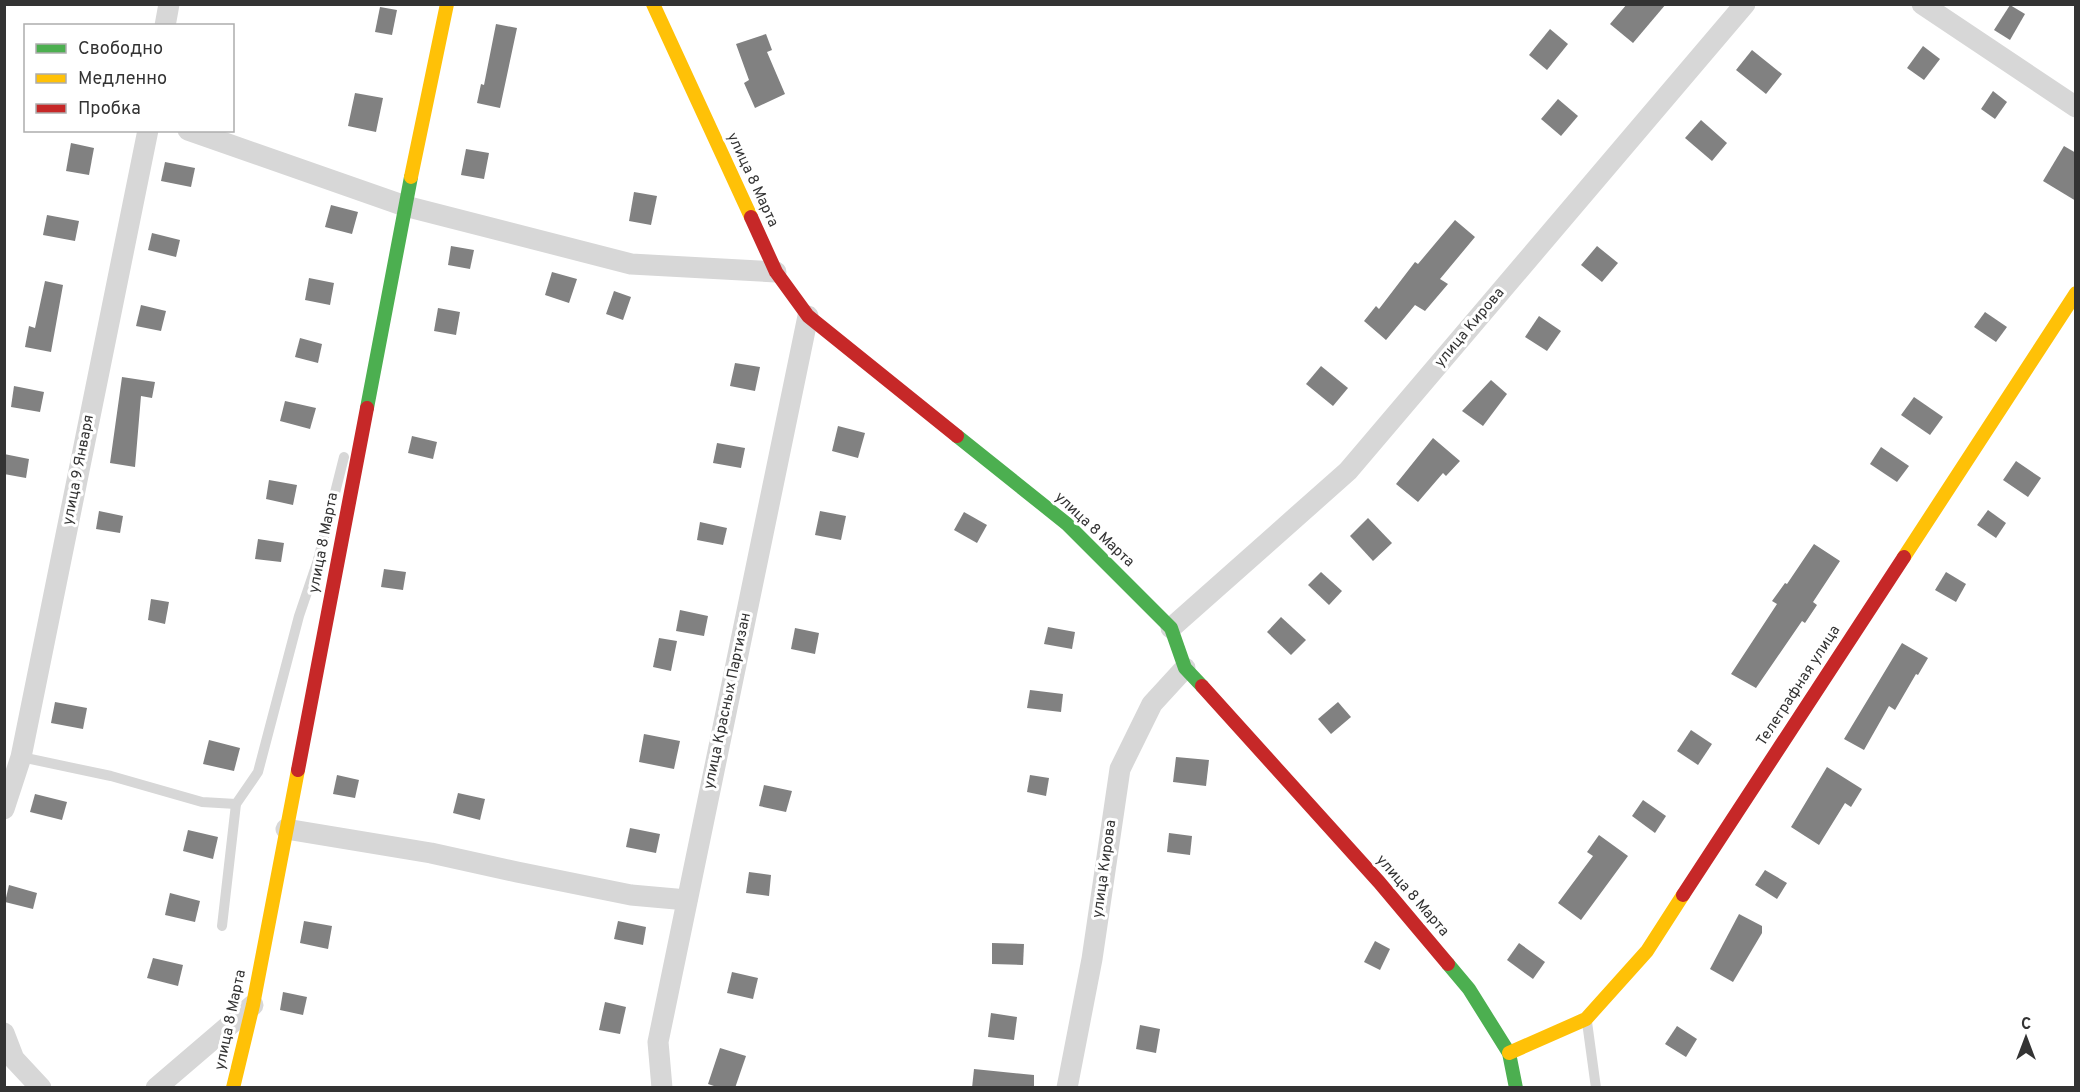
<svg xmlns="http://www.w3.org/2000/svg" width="2080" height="1092" viewBox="0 0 2080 1092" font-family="Overpass,sans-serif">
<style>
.building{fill:#818181}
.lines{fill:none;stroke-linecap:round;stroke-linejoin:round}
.lane{stroke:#d7d7d7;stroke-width:10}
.street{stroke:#d7d7d7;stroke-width:21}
.fast{stroke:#4caf50;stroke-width:14}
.slow{stroke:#ffc107;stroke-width:14}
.jam{stroke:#c62828;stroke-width:14}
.labels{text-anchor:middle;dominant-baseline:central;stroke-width:6;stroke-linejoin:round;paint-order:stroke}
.street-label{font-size:15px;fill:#333;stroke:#fff}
</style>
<rect width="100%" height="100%" fill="#fff"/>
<g class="building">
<path d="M 1627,4 L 1666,4 L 1633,43 L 1610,24 Z"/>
<path d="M 2010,5 L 2025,14 L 2010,40 L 1994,30 Z"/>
<path d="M 380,7 L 397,10 L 392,35 L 375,32 Z"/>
<path d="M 496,24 L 517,28 L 500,108 L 477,103 L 481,84 L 484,85 Z"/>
<path d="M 1550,29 L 1568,44 L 1547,70 L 1529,55 Z"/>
<path d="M 766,34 L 772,50 L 767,52 L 785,94 L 755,108 L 744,83 L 749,80 L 736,44 Z"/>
<path d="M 1923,46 L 1940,59 L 1924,80 L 1907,68 Z"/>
<path d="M 1752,50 L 1782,74 L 1766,94 L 1736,70 Z"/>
<path d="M 1993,91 L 2007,102 L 1995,119 L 1981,109 Z"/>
<path d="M 355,93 L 383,98 L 376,132 L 348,126 Z"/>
<path d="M 1558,99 L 1578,116 L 1561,136 L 1541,119 Z"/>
<path d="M 1701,120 L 1727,143 L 1712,161 L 1685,138 Z"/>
<path d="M 71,143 L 94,148 L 89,175 L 66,171 Z"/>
<path d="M 2064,146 L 2076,153 L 2076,201 L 2043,181 Z"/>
<path d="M 466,149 L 489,153 L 484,179 L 461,175 Z"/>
<path d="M 165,162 L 195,168 L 191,187 L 161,181 Z"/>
<path d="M 634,192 L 657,196 L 651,225 L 629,221 Z"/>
<path d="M 331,205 L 358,212 L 352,234 L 325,227 Z"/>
<path d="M 47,215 L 79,221 L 75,241 L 43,235 Z"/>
<path d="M 1455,220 L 1475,237 L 1440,279 L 1448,284 L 1425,311 L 1415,305 L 1386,340 L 1364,321 L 1376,306 L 1379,309 L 1415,262 L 1418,264 Z"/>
<path d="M 152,233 L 180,240 L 176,257 L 148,250 Z"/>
<path d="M 451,246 L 474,250 L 470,269 L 448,265 Z"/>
<path d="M 1597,246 L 1618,263 L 1602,282 L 1581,265 Z"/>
<path d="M 552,272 L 577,279 L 569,303 L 545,295 Z"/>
<path d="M 309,278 L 334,283 L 330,305 L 305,300 Z"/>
<path d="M 45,281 L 63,285 L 51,352 L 25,347 L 29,326 L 35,328 Z"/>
<path d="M 614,291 L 631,297 L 623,320 L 606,314 Z"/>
<path d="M 141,305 L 166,311 L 161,331 L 136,326 Z"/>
<path d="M 438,308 L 460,312 L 456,335 L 434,331 Z"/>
<path d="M 1985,312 L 2007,327 L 1996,342 L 1974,327 Z"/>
<path d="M 1539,316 L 1561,331 L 1547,351 L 1525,337 Z"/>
<path d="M 300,338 L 322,344 L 318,363 L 295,357 Z"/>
<path d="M 735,363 L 760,367 L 755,391 L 730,386 Z"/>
<path d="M 1321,366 L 1348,388 L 1333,406 L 1306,384 Z"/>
<path d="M 122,377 L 155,382 L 152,398 L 141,396 L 135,467 L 110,463 Z"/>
<path d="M 1491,380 L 1507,394 L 1483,426 L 1462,411 Z"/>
<path d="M 14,386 L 44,392 L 40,412 L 11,407 Z"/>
<path d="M 1914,397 L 1943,417 L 1930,435 L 1901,415 Z"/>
<path d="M 285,401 L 316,408 L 310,429 L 280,421 Z"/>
<path d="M 838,426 L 865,433 L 858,458 L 832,451 Z"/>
<path d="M 412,436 L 437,442 L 433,459 L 408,453 Z"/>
<path d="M 1433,438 L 1460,461 L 1446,476 L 1443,473 L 1418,502 L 1396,484 Z"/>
<path d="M 717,443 L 745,448 L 741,468 L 713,463 Z"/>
<path d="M 1881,447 L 1909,466 L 1897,482 L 1870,464 Z"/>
<path d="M 4,454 L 29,459 L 26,478 L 4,474 Z"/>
<path d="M 2016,461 L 2041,478 L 2028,497 L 2003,480 Z"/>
<path d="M 269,480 L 297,485 L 293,505 L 266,499 Z"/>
<path d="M 1988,510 L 2006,523 L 1996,538 L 1977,525 Z"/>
<path d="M 99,511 L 123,516 L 120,533 L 96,529 Z"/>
<path d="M 820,511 L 846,516 L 841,540 L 815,535 Z"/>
<path d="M 964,512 L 987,525 L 977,543 L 954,530 Z"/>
<path d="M 1368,518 L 1392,543 L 1373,561 L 1350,536 Z"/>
<path d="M 700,522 L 727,528 L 723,545 L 697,540 Z"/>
<path d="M 258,539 L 284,543 L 281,562 L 255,559 Z"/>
<path d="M 1814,544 L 1840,561 L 1813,602 L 1817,605 L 1805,623 L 1802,621 L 1756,688 L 1731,674 L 1777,604 L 1772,601 L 1785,583 L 1787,584 Z"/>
<path d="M 384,569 L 406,572 L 403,590 L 381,587 Z"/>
<path d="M 1321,572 L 1342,591 L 1329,605 L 1308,585 Z"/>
<path d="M 1946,572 L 1966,584 L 1956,602 L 1935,590 Z"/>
<path d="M 151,599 L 169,602 L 165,624 L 148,620 Z"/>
<path d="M 680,610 L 708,616 L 704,636 L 676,631 Z"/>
<path d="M 1281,617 L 1306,640 L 1291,655 L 1267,632 Z"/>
<path d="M 1048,627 L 1075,632 L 1072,649 L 1044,644 Z"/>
<path d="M 795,628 L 819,633 L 815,654 L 791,649 Z"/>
<path d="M 659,638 L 677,641 L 671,671 L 653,667 Z"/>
<path d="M 1902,643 L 1928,658 L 1918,675 L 1916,674 L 1895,710 L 1889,706 L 1864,750 L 1844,739 Z"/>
<path d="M 1030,690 L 1063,694 L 1061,712 L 1027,708 Z"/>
<path d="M 55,702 L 87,708 L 83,729 L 51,723 Z"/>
<path d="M 1338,702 L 1351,717 L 1331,734 L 1318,719 Z"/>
<path d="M 1691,730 L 1712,744 L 1698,765 L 1677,751 Z"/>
<path d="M 644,734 L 680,741 L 674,769 L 639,762 Z"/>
<path d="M 209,740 L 240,748 L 234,771 L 203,764 Z"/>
<path d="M 1176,757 L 1209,760 L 1206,786 L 1173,782 Z"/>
<path d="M 1827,767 L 1862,789 L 1851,807 L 1845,803 L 1819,845 L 1791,827 Z"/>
<path d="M 337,775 L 359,780 L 355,798 L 333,794 Z"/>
<path d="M 1030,775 L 1049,778 L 1046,796 L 1027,792 Z"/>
<path d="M 764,785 L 792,791 L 786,812 L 759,806 Z"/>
<path d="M 458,793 L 485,799 L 480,820 L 453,813 Z"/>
<path d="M 35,794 L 67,802 L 62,820 L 30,812 Z"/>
<path d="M 1643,800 L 1666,816 L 1655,833 L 1632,816 Z"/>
<path d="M 630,828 L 660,834 L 656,853 L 626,847 Z"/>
<path d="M 188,830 L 218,837 L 213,859 L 183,851 Z"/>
<path d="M 1169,833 L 1192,836 L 1190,855 L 1167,852 Z"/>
<path d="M 1599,835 L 1628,856 L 1581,920 L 1558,903 L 1593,856 L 1587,852 Z"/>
<path d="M 1765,870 L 1787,883 L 1777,899 L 1755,885 Z"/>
<path d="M 749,872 L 771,875 L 769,896 L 746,893 Z"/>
<path d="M 9,885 L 37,893 L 33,909 L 5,902 Z"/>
<path d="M 170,893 L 200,901 L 195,922 L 165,915 Z"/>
<path d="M 1739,914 L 1762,926 L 1762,933 L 1733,982 L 1710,969 Z"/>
<path d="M 304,921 L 332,926 L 328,949 L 300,943 Z"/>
<path d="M 618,921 L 646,927 L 643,945 L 614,939 Z"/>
<path d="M 1375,941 L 1390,949 L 1380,970 L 1364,962 Z"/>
<path d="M 992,943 L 1024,944 L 1023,965 L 992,964 Z"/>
<path d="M 1519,943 L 1545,962 L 1533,979 L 1507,960 Z"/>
<path d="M 153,958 L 183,965 L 178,986 L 147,978 Z"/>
<path d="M 732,972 L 758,978 L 753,999 L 727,993 Z"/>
<path d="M 283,992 L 307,997 L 303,1015 L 280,1010 Z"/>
<path d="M 605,1002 L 626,1007 L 620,1034 L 599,1030 Z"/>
<path d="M 991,1013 L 1017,1017 L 1014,1040 L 988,1037 Z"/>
<path d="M 1140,1025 L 1160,1029 L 1156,1053 L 1136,1049 Z"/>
<path d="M 1677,1026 L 1697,1039 L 1686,1057 L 1665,1044 Z"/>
<path d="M 720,1048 L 746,1056 L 735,1088 L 720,1088 L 708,1084 Z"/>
<path d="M 974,1069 L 1034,1075 L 1034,1088 L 972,1088 Z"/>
</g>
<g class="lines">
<g class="lane">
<path d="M 318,567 L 318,560 L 344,457"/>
<path d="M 21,757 L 111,776 L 202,802 L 236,804"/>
<path d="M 222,926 L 236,804 L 258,772 L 299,616 L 318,560"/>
<path d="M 1587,1022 L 1596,1088"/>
</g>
<g class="street">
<path d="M 1922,4 L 2076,107"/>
<path d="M 165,26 L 169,4"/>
<path d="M 188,130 L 405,206 L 631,264 L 776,272"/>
<path d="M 1171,628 L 1348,471 L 1745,4"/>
<path d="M 4,809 L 21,757 L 148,130"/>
<path d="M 286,829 L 431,853 L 517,872 L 631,895 L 687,900"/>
<path d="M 4,1033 L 14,1059 L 41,1088"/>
<path d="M 156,1088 L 253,1005"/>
<path d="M 662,1088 L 658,1042 L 808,316"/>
<path d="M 1067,1088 L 1092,959 L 1120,769 L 1152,704 L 1185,668"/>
</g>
<g class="fast">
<path d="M 367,408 L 411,177"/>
<path d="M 957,436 L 1067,524 L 1171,628 L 1185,668 L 1202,686"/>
<path d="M 1448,964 L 1469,989 L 1509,1053 L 1516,1088"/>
</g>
<g class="slow">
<path d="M 653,4 L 751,217"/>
<path d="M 411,177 L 447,4"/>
<path d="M 1904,557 L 2076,293"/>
<path d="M 1509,1053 L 1586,1019 L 1647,951 L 1683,895"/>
<path d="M 233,1088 L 253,1005 L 298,770"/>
</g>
<g class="jam">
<path d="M 751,217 L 776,272 L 808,316 L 957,436"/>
<path d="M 1202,686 L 1379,882 L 1448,964"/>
<path d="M 298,770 L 367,408"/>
<path d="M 1683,895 L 1904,557"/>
</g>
</g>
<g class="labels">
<g class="street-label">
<text transform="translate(752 180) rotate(65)">улица 8 Марта</text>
<text transform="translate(1470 328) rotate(-50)">улица Кирова</text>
<text transform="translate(79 470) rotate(-79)">улица 9 Января</text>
<text transform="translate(1094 530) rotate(43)">улица 8 Марта</text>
<text transform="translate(324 543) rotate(-79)">улица 8 Марта</text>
<text transform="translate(1799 686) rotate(-57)">Телеграфная улица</text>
<text transform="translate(728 701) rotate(-78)">улица Красных Партизан</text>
<text transform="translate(1105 869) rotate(-82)">улица Кирова</text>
<text transform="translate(1412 896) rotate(49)">улица 8 Марта</text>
<text transform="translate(231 1020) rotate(-78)">улица 8 Марта</text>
</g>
</g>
<rect width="2080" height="1092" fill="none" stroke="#333333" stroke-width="12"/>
<rect x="24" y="24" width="210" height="108" fill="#ffffff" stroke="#adadad" stroke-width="1.5"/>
<rect x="36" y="44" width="30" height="9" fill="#4caf50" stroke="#adadad" stroke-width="1.5"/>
<text x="78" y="54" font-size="18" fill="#333333">Свободно</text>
<rect x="36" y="74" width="30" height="9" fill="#ffc107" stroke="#adadad" stroke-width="1.5"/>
<text x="78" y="84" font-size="18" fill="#333333">Медленно</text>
<rect x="36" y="104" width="30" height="9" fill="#c62828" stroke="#adadad" stroke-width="1.5"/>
<text x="78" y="114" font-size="18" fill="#333333">Пробка</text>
<g transform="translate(2026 1038)" stroke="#ffffff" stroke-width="4.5" paint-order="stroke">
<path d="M0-4.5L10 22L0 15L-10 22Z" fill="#333333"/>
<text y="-9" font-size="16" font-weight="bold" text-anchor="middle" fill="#333333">С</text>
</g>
</svg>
